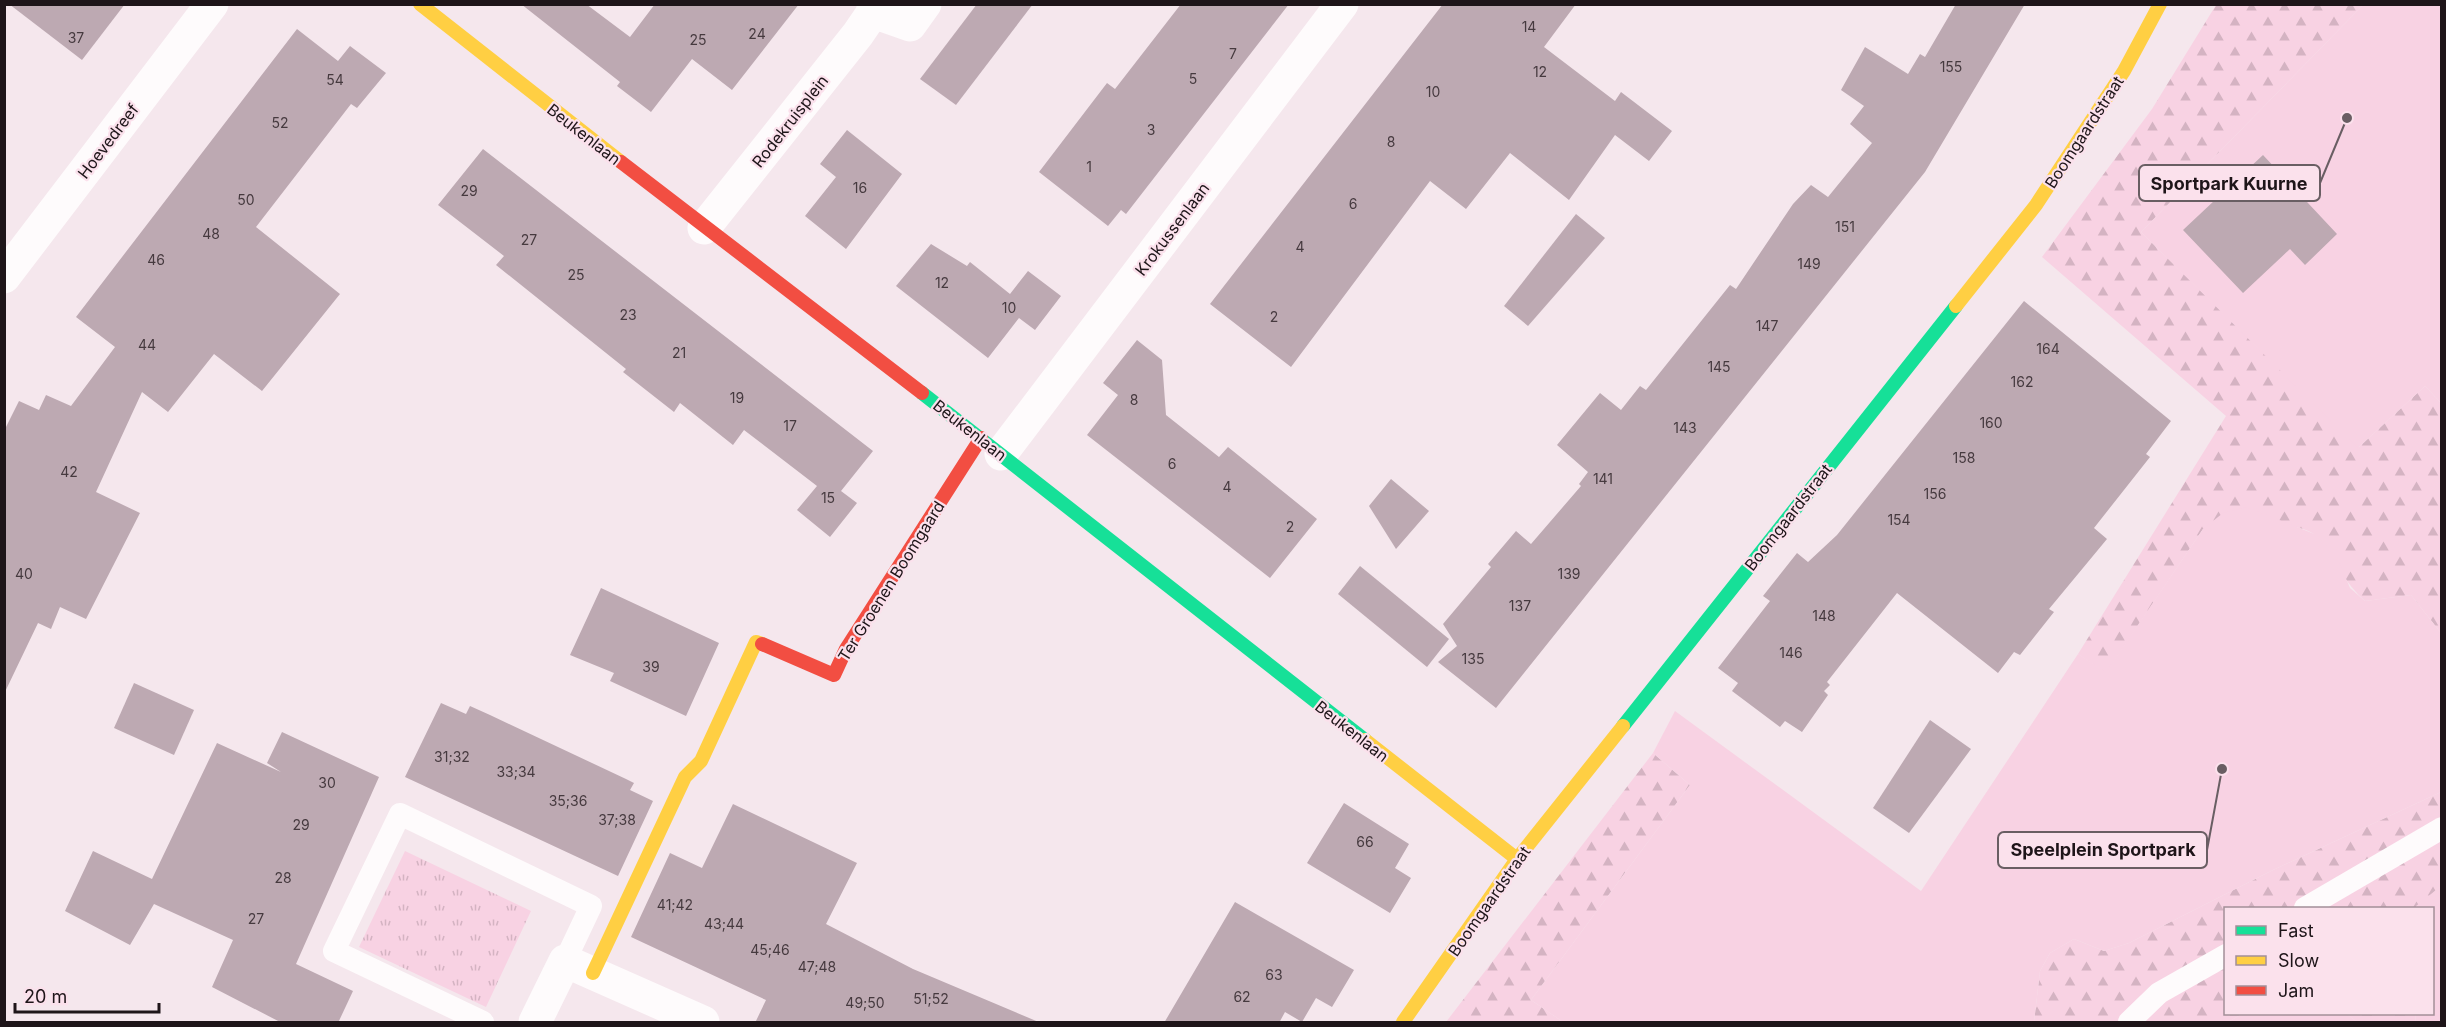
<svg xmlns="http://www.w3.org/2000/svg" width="2446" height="1027" viewBox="0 0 2446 1027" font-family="Inter,sans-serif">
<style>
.grass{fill:url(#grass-tufts)}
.forest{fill:url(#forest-firs)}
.park{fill:#f8d2e3}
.building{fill:#bda9b2}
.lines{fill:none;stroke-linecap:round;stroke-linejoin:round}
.lane{stroke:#fefbfc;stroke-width:22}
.street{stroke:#fefbfc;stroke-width:33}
.fast{stroke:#16e098;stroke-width:14}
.slow{stroke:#ffcf43;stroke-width:14}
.jam{stroke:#f24e42;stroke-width:14}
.labels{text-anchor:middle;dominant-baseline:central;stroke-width:4.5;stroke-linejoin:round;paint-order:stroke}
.number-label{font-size:14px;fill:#463a3f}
.street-label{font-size:16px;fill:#1e1519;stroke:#fbe1ec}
.leader{fill:none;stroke:#695e63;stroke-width:2}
.callout-dot{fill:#695e63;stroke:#fbe1ec;stroke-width:2}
.callout{fill:#fbe1ec;stroke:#695e63;stroke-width:2}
.callout-label{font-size:18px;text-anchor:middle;font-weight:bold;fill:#1e1519}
</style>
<defs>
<pattern id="grass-tufts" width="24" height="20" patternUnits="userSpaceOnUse" patternTransform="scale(1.5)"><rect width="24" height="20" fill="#f8d2e3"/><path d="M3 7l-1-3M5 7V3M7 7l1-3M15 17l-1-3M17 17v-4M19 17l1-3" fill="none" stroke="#d4b3c2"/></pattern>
<pattern id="forest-firs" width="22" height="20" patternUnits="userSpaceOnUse" patternTransform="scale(1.5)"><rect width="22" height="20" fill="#f8d2e3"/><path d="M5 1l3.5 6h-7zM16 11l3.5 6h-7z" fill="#d4b3c2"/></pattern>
</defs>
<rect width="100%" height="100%" fill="#f5e7ed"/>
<path class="grass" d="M 405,851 L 531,911 L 486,1007 L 359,947 Z"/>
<g class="forest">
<path d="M 2216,5 L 2363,5 L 2141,232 L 2359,447 L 2425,386 L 2441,403 L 2441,633 L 2411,595 L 2365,601 C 2345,584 2335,560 2319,539 C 2302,516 2229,528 2203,529 L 2106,673 L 2078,654 L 2226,416 L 2042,257 L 2152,109 Z"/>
<path d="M 1653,753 L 1690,785 L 1531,1000 L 1563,1022 L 1446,1022 Z"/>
<path d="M 2441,792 L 2441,886 L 2416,908 L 2226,908 L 2226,1014 L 2242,1014 L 2228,1022 L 2034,1022 L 2040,971 L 2050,953 L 2074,939 L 2104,951 L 2129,943 L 2271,871 Z"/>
<path d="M 2347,1014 L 2415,1014 L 2416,1022 L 2357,1022 Z"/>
</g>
<g class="park">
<path d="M 2363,5 L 2441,5 L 2441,403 L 2425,386 L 2358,448 L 2141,232 Z"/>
<path d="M 2246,507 L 2317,535 L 2336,555 L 2350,588 L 2365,601 L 2411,595 L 2441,633 L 2441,792 L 2271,871 L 2129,943 L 2104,951 L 2074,939 L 2050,953 L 2040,971 L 2034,1022 L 1563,1022 L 1531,1000 L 1690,785 L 1653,753 L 1675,711 L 1921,891 L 2078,654 L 2106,672 L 2203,529 L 2223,513 Z"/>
<path d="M 2441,886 L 2441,1022 L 2416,1022 L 2415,1014 L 2432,1014 L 2432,908 L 2416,908 L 2416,906 Z"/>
<path d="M 2242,1014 L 2347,1014 L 2357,1022 L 2228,1022 Z"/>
</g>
<g class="building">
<path d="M 9,4 L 125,4 L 82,60 Z"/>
<path d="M 521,4 L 586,4 L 630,37 L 655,4 L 799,4 L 732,90 L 692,59 L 651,112 L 617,86 L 620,82 Z"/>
<path d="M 977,4 L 1033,4 L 956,105 L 920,79 Z"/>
<path d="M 1181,4 L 1289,4 L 1126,214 L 1121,210 L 1108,226 L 1039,172 L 1107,83 L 1115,89 Z"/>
<path d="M 1443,4 L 1576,4 L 1544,47 L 1615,101 L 1621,92 L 1672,131 L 1649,161 L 1615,135 L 1569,200 L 1510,153 L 1466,209 L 1430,181 L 1291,367 L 1210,304 Z"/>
<path d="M 1956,4 L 2025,4 L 1925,172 L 1496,708 L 1438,662 L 1457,646 L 1443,624 L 1491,567 L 1488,564 L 1516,531 L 1531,544 L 1581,486 L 1579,484 L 1588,472 L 1557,445 L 1600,393 L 1621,410 L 1640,386 L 1646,390 L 1730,285 L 1736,289 L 1793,204 L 1811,185 L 1828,197 L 1872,143 L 1850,124 L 1864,106 L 1841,90 L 1865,47 L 1908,74 L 1920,54 L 1925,57 Z"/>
<path d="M 297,29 L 338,61 L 350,46 L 386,73 L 357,108 L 351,104 L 256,227 L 340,294 L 262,391 L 214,354 L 168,412 L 142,392 L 96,492 L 140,513 L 86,619 L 60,607 L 51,629 L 38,623 L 4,694 L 4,431 L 19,401 L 39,410 L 46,395 L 71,406 L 115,347 L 76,317 Z"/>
<path d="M 847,130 L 902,174 L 846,249 L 805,216 L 836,177 L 820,164 Z"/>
<path d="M 483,149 L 873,451 L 841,491 L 857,503 L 830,537 L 797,510 L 817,486 L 744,430 L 733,445 L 680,403 L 674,412 L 623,372 L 626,369 L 496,265 L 504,256 L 438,205 Z"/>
<path d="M 2263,155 L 2337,234 L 2305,265 L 2290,249 L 2243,293 L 2183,230 Z"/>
<path d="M 1576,214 L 1605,238 L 1528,326 L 1504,306 Z"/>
<path d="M 931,244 L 967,266 L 970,262 L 1010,294 L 1028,271 L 1061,296 L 1035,330 L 1019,318 L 988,358 L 896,286 Z"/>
<path d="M 2024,301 L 2171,421 L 2146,454 L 2150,457 L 2094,528 L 2107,539 L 2049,609 L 2054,612 L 2020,655 L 2014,652 L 1998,673 L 1897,593 L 1827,682 L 1830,685 L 1824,691 L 1828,695 L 1802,732 L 1785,721 L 1780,727 L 1732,691 L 1738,683 L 1718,668 L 1770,601 L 1763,596 L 1797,553 L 1808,562 L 1837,535 Z"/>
<path d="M 1137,340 L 1162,360 L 1166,415 L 1219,457 L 1228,447 L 1317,519 L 1270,578 L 1087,435 L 1118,395 L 1103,383 Z"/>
<path d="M 1391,479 L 1429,511 L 1396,549 L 1369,506 Z"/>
<path d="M 1360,566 L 1449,639 L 1427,667 L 1338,594 Z"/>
<path d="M 601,588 L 719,643 L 686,716 L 610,681 L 614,673 L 570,655 Z"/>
<path d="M 134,683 L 194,710 L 174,755 L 114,728 Z"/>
<path d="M 441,703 L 466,714 L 470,706 L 490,715 L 626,779 L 634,783 L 630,790 L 653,801 L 618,876 L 405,777 Z"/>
<path d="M 1930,720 L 1971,749 L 1909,833 L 1873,808 Z"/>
<path d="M 282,732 L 379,777 L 296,964 L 353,991 L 338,1023 L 282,1023 L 212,987 L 233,940 L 154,904 L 130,945 L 65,911 L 93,851 L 152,879 L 217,743 L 281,772 L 267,763 Z"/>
<path d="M 1344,803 L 1409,844 L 1395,868 L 1411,878 L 1390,913 L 1307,863 Z"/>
<path d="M 733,804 L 857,863 L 826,924 L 913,969 L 1041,1023 L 755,1023 L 766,1000 L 631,937 L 670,853 L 702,868 Z"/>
<path d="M 1235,902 L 1354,970 L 1332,1007 L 1316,998 L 1302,1022 L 1285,1012 L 1279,1023 L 1164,1023 Z"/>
</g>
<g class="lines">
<g class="lane">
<path d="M 2305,908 L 2442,828"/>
<path d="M 483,1022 L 334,951 L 400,814 L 591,906 L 565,961"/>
<path d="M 2129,1022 L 2159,993 L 2226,955"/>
</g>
<g class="street">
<path d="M 873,12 L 910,25 L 925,4"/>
<path d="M 704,228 L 858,34 L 873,12 L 873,4"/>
<path d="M 4,277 L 212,4"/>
<path d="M 1001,454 L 1342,4"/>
<path d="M 535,1022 L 565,961 L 703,1022"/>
</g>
<g class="fast">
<path d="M 922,393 L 1365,740"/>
<path d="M 1623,726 L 1956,306"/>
</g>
<g class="slow">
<path d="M 420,4 L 621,162"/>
<path d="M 1956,306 L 2036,205 L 2124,71 L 2160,4"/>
<path d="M 1365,740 L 1517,859"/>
<path d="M 593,973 L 685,777 L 701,761 L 756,642 L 762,644"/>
<path d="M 1403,1022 L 1517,859 L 1623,726"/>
</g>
<g class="jam">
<path d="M 621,162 L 922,393"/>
<path d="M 762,644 L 834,675 L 846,649 L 981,438"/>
</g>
</g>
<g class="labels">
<g class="number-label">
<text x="1529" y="26">14</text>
<text x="757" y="33">24</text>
<text x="76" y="37">37</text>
<text x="698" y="39">25</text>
<text x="1233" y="53">7</text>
<text x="1951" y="66">155</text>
<text x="1540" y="71">12</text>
<text x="1193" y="78">5</text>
<text x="335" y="79">54</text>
<text x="1433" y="91">10</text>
<text x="280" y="122">52</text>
<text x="1151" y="129">3</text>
<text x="1391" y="141">8</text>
<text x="1089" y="166">1</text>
<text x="860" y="187">16</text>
<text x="469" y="190">29</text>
<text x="246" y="199">50</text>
<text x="1353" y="203">6</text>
<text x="1845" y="226">151</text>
<text x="211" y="233">48</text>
<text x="529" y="239">27</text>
<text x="1300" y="246">4</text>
<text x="156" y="259">46</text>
<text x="1809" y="263">149</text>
<text x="576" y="274">25</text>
<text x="942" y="282">12</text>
<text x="1009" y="307">10</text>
<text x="628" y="314">23</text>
<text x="1274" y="316">2</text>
<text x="1767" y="325">147</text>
<text x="147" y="344">44</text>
<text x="2048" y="348">164</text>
<text x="679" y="352">21</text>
<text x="1719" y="366">145</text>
<text x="2022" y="381">162</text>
<text x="737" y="397">19</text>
<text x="1134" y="399">8</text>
<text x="1991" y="422">160</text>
<text x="790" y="425">17</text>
<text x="1685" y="427">143</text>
<text x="1964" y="457">158</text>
<text x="1172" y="463">6</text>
<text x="69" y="471">42</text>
<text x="1603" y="478">141</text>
<text x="1227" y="486">4</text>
<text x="1935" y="493">156</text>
<text x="828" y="497">15</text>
<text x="1899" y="519">154</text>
<text x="1290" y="526">2</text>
<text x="24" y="573">40</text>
<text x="1569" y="573">139</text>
<text x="1520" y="605">137</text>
<text x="1824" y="615">148</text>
<text x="1791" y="652">146</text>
<text x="1473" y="658">135</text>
<text x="651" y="666">39</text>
<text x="452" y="756">31;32</text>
<text x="516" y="771">33;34</text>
<text x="327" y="782">30</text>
<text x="568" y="800">35;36</text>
<text x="617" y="819">37;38</text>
<text x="301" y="824">29</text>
<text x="1365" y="841">66</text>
<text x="283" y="877">28</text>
<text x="675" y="904">41;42</text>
<text x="256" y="918">27</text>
<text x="724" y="923">43;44</text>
<text x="770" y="949">45;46</text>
<text x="817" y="966">47;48</text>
<text x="1274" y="974">63</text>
<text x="1242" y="996">62</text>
<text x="931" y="998">51;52</text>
<text x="865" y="1002">49;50</text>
</g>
<g class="street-label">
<text transform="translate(790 121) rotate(-52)">Rodekruisplein</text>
<text transform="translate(2084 132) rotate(-57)">Boomgaardstraat</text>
<text transform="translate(584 134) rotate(38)">Beukenlaan</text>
<text transform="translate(108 141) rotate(-53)">Hoevedreef</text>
<text transform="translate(1172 229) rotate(-53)">Krokussenlaan</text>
<text transform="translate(970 430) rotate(38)">Beukenlaan</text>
<text transform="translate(1788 517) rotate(-52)">Boomgaardstraat</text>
<text transform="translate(891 581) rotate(-58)">Ter Groenen Boomgaard</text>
<text transform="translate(1352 731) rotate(38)">Beukenlaan</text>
<text transform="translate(1489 901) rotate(-55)">Boomgaardstraat</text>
</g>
</g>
<path class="leader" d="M2347 118L2320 183M2222 769L2207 850"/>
<g class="callout-dot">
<circle cx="2347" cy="118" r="6"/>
<circle cx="2222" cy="769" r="6"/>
</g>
<g class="callout">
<rect x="2139" y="165" width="181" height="36" rx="6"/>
<rect x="1998" y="832" width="209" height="36" rx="6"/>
</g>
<g class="callout-label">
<text x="2229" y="190">Sportpark Kuurne</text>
<text x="2103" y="856">Speelplein Sportpark</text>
</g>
<rect width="2446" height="1027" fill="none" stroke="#1e1519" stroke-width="12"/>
<rect x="2224" y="907" width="210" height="108" fill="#fbe1ec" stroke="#a38f98" stroke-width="1.5"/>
<rect x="2236" y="926" width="30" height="9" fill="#16e098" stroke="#a38f98" stroke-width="1.5"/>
<text x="2278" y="937" font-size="18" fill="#1e1519">Fast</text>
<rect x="2236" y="956" width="30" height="9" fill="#ffcf43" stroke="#a38f98" stroke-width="1.5"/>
<text x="2278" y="967" font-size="18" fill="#1e1519">Slow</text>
<rect x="2236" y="986" width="30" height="9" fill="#f24e42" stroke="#a38f98" stroke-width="1.5"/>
<text x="2278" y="997" font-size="18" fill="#1e1519">Jam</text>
<path d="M15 1003v9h144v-9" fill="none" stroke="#1e1519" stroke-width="3"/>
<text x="24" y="1003" font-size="18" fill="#1e1519" stroke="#fbe1ec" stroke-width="4.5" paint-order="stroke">20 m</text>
</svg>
